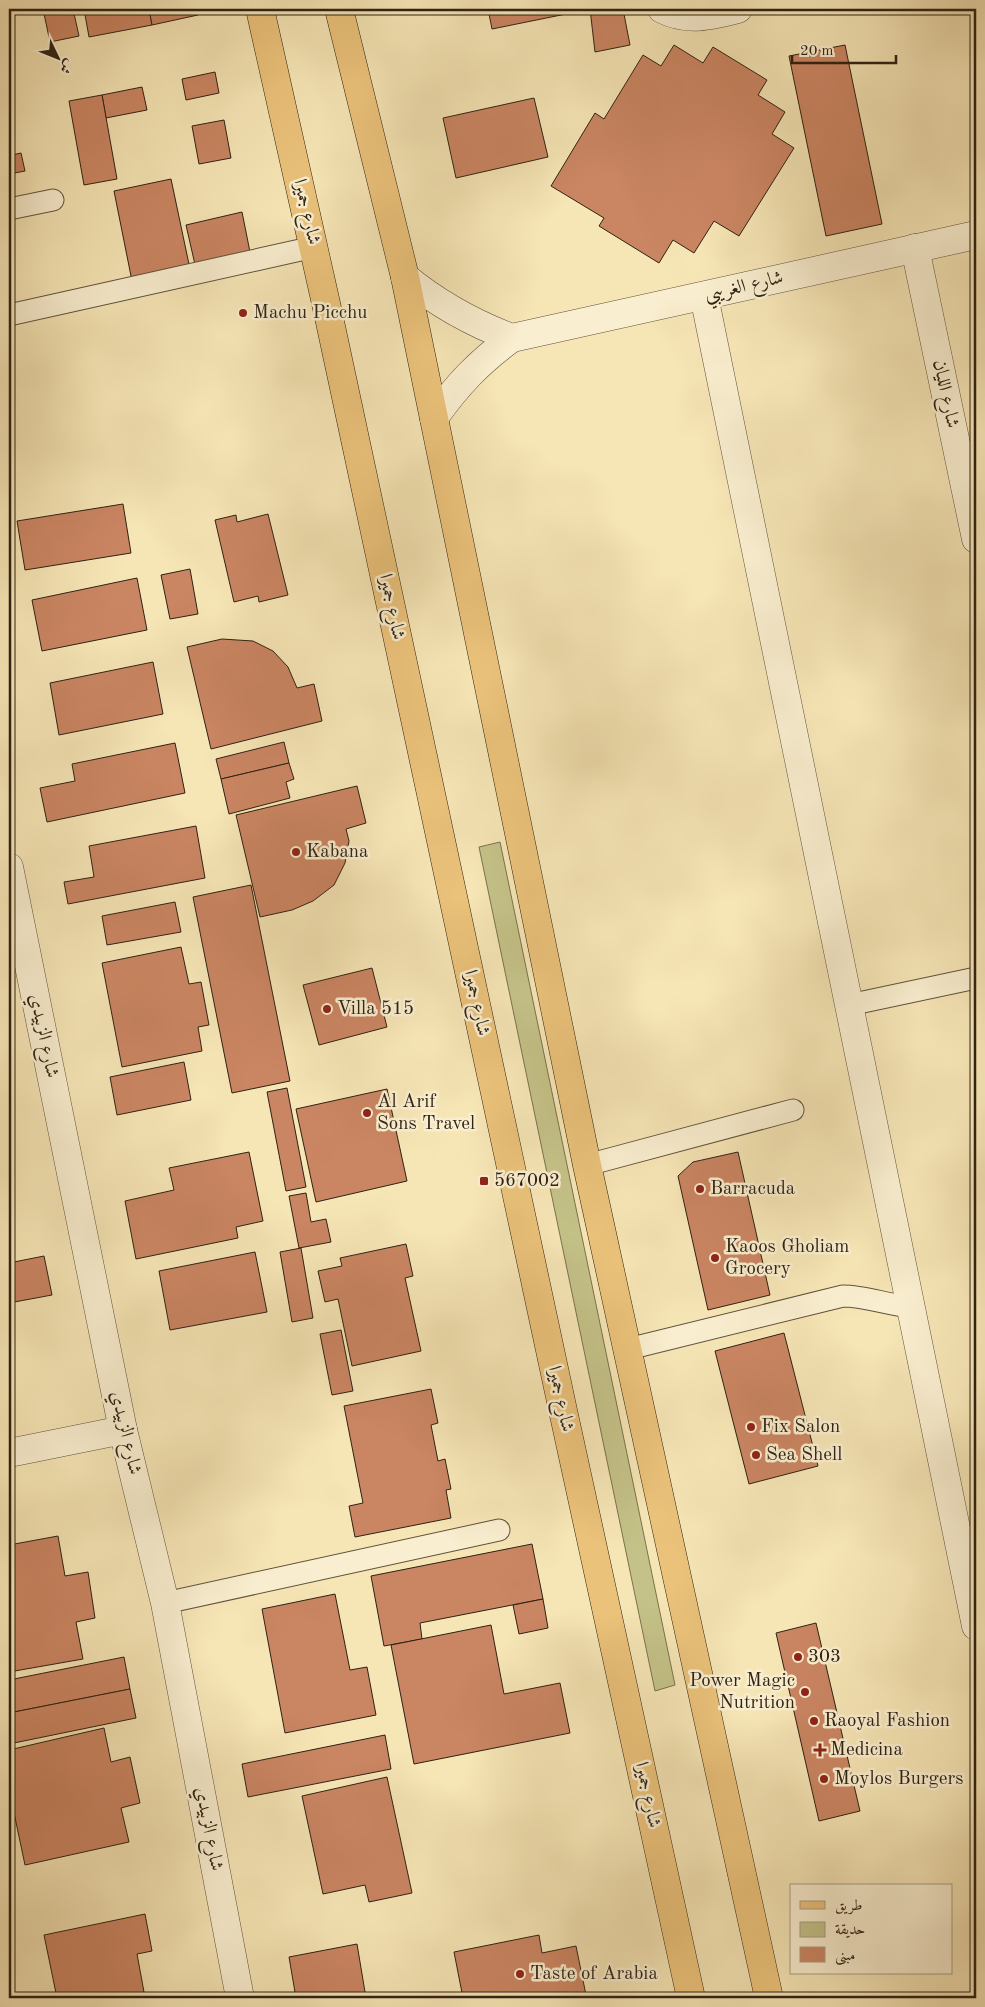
<svg xmlns="http://www.w3.org/2000/svg" width="985" height="2007" viewBox="0 0 985 2007" font-family="'Old Standard TT',Amiri,serif">
<style>
.green{fill:#c4c288;stroke:#79724e}
.building{fill:#ca8562;stroke:#2e2213}
.lines{fill:none;stroke-linecap:round;stroke-linejoin:round}
.lane-casing{stroke:#60533c;stroke-width:23}
.street-casing{stroke:#60533c;stroke-width:29}
.primary-casing{stroke:#2e2213;stroke-width:29}
.lane{stroke:#f9eecf;stroke-width:21}
.street{stroke:#f9eecf;stroke-width:28}
.primary{stroke:#ebc27a;stroke-width:28}
.poi-dot{fill:#8f2418;stroke:#f9eecf;stroke-width:2}
.labels{text-anchor:middle;dominant-baseline:central;stroke-width:5;stroke-linejoin:round;paint-order:stroke}
.street-label{font-size:19px;fill:#2e2213;stroke:#f9eecf}
.poi-label{font-size:19px;fill:#2e2213;stroke:#f9eecf;text-anchor:start}
</style>
<rect width="100%" height="100%" fill="#f6e5b5"/>
<filter id="stains"><feTurbulence type="fractalNoise" baseFrequency=".004" numOctaves="4"/><feColorMatrix values="0 0 0 0 .2 0 0 0 0 .09 0 0 0 0 .02 0 0 0 .5 -.17"/></filter>
<radialGradient id="worn" r=".72"><stop offset=".6" stop-color="#630" stop-opacity="0"/><stop offset="1" stop-color="#630" stop-opacity=".3"/></radialGradient>
<path class="green" d="M 500,842 L 675,1685 L 655,1691 L 479,847 Z"/>
<g class="building">
<path d="M 43,9 L 73,9 L 79,36 L 50,42 Z"/>
<path d="M 84,9 L 149,9 L 152,25 L 89,37 Z"/>
<path d="M 149,9 L 197,9 L 198,15 L 152,25 Z"/>
<path d="M 488,9 L 575,9 L 576,12 L 492,29 Z"/>
<path d="M 590,9 L 623,9 L 630,45 L 595,52 Z"/>
<path d="M 674,45 L 703,63 L 713,47 L 767,80 L 758,95 L 785,112 L 772,134 L 794,148 L 739,236 L 714,221 L 694,253 L 673,240 L 659,263 L 599,226 L 604,218 L 551,186 L 595,113 L 604,119 L 643,55 L 661,66 Z"/>
<path d="M 845,45 L 882,224 L 826,236 L 789,56 Z"/>
<path d="M 215,72 L 219,93 L 186,100 L 182,79 Z"/>
<path d="M 142,87 L 147,110 L 106,118 L 102,95 Z"/>
<path d="M 102,95 L 117,179 L 84,185 L 69,101 Z"/>
<path d="M 534,98 L 548,157 L 456,178 L 443,118 Z"/>
<path d="M 224,120 L 231,158 L 199,164 L 192,126 Z"/>
<path d="M 9,137 L 12,155 L 21,153 L 25,171 L 9,174 Z"/>
<path d="M 171,179 L 190,269 L 132,281 L 114,191 Z"/>
<path d="M 242,212 L 251,257 L 196,269 L 186,225 Z"/>
<path d="M 123,504 L 131,553 L 25,570 L 17,521 Z"/>
<path d="M 268,514 L 288,595 L 259,602 L 258,596 L 234,602 L 215,520 L 236,515 L 237,522 Z"/>
<path d="M 190,569 L 198,614 L 170,619 L 161,575 Z"/>
<path d="M 137,578 L 147,630 L 42,651 L 32,600 Z"/>
<path d="M 222,639 L 253,641 L 273,651 L 288,667 L 297,688 L 314,684 L 322,721 L 211,749 L 187,647 Z"/>
<path d="M 153,662 L 163,714 L 59,735 L 50,683 Z"/>
<path d="M 284,742 L 289,763 L 221,779 L 216,759 Z"/>
<path d="M 175,743 L 185,793 L 47,822 L 40,788 L 75,781 L 72,764 Z"/>
<path d="M 289,763 L 294,779 L 286,782 L 290,798 L 229,814 L 221,779 Z"/>
<path d="M 357,786 L 366,823 L 346,829 L 349,841 L 345,863 L 334,885 L 313,901 L 292,910 L 260,917 L 236,815 Z"/>
<path d="M 196,826 L 205,878 L 68,904 L 64,882 L 94,877 L 89,846 Z"/>
<path d="M 251,885 L 290,1081 L 232,1093 L 193,897 Z"/>
<path d="M 175,902 L 181,932 L 107,945 L 102,916 Z"/>
<path d="M 181,947 L 189,984 L 201,982 L 209,1025 L 198,1027 L 202,1051 L 122,1067 L 102,963 Z"/>
<path d="M 372,968 L 387,1027 L 319,1045 L 303,985 Z"/>
<path d="M 184,1062 L 191,1100 L 117,1115 L 110,1077 Z"/>
<path d="M 287,1088 L 306,1187 L 286,1191 L 267,1092 Z"/>
<path d="M 387,1089 L 407,1181 L 316,1202 L 296,1109 Z"/>
<path d="M 249,1152 L 263,1221 L 236,1227 L 238,1238 L 136,1259 L 125,1201 L 174,1190 L 169,1168 Z"/>
<path d="M 738,1152 L 770,1295 L 708,1310 L 678,1176 L 693,1162 Z"/>
<path d="M 306,1193 L 311,1222 L 326,1219 L 331,1242 L 299,1248 L 289,1196 Z"/>
<path d="M 406,1244 L 413,1276 L 405,1278 L 421,1351 L 352,1366 L 338,1299 L 325,1302 L 318,1271 L 342,1266 L 340,1258 Z"/>
<path d="M 301,1248 L 313,1318 L 292,1322 L 280,1252 Z"/>
<path d="M 255,1252 L 267,1312 L 170,1330 L 159,1271 Z"/>
<path d="M 44,1256 L 52,1295 L 9,1303 L 9,1263 Z"/>
<path d="M 341,1330 L 353,1391 L 332,1395 L 320,1334 Z"/>
<path d="M 784,1333 L 818,1466 L 749,1484 L 715,1351 Z"/>
<path d="M 431,1389 L 438,1423 L 431,1425 L 438,1461 L 445,1459 L 451,1489 L 446,1490 L 451,1518 L 355,1537 L 349,1506 L 363,1503 L 344,1406 Z"/>
<path d="M 58,1536 L 65,1576 L 88,1572 L 95,1618 L 76,1622 L 83,1659 L 9,1672 L 9,1545 Z"/>
<path d="M 532,1544 L 543,1599 L 420,1623 L 422,1639 L 384,1646 L 371,1576 Z"/>
<path d="M 335,1594 L 350,1670 L 367,1667 L 376,1715 L 285,1733 L 262,1609 Z"/>
<path d="M 543,1599 L 548,1628 L 519,1634 L 513,1605 Z"/>
<path d="M 816,1623 L 860,1811 L 819,1821 L 776,1633 Z"/>
<path d="M 491,1625 L 504,1694 L 560,1683 L 570,1733 L 414,1764 L 391,1645 Z"/>
<path d="M 124,1657 L 130,1689 L 9,1713 L 9,1680 Z"/>
<path d="M 130,1689 L 136,1718 L 9,1744 L 9,1713 Z"/>
<path d="M 104,1728 L 111,1762 L 130,1757 L 140,1803 L 121,1808 L 129,1842 L 25,1865 L 9,1789 L 9,1750 Z"/>
<path d="M 385,1735 L 391,1769 L 248,1797 L 242,1764 Z"/>
<path d="M 387,1777 L 412,1893 L 369,1902 L 365,1885 L 323,1894 L 302,1796 Z"/>
<path d="M 145,1914 L 152,1951 L 137,1954 L 144,1992 L 114,1998 L 57,1998 L 44,1935 Z"/>
<path d="M 539,1935 L 542,1953 L 576,1946 L 586,1995 L 571,1998 L 463,1998 L 454,1952 Z"/>
<path d="M 357,1944 L 366,1998 L 296,1998 L 289,1957 Z"/>
</g>
<g class="lines">
<g class="lane-casing">
<g id="lane">
<path d="M 9,209 L 53,200"/>
<path d="M 9,315 L 314,247"/>
<path d="M 849,1005 L 976,978"/>
<path d="M 587,1165 L 793,1110"/>
<path d="M 628,1349 L 843,1296 C 865,1296 888,1305 911,1307"/>
<path d="M 165,1603 L 499,1530"/>
</g>
</g>
<g class="street-casing">
<g id="street">
<path d="M 662,9 C 687,22 711,16 738,9"/>
<path d="M 915,248 L 976,539"/>
<path d="M 405,277 C 438,304 472,323 512,338"/>
<path d="M 704,296 L 976,1626"/>
<path d="M 434,418 C 457,385 479,362 512,338 L 976,235"/>
<path d="M 9,867 L 123,1430 L 165,1603 L 240,1998"/>
<path d="M 9,1453 L 123,1430"/>
</g>
</g>
<g class="primary-casing">
<g id="primary">
<path d="M 260,9 L 327,308 L 562,1406 L 691,1998"/>
<path d="M 339,9 L 405,277 L 587,1165 L 769,1998"/>
</g>
</g>
<use href="#lane" class="lane"/>
<use href="#street" class="street"/>
<use href="#primary" class="primary"/>
</g>
<g class="poi-dot">
<circle cx="243" cy="313" r="5"/>
<circle cx="296" cy="852" r="5"/>
<circle cx="327" cy="1009" r="5"/>
<circle cx="367" cy="1113" r="5"/>
<rect x="479" y="1176" width="10" height="10" rx="2.5"/>
<circle cx="700" cy="1189" r="5"/>
<circle cx="715" cy="1258" r="5"/>
<circle cx="751" cy="1427" r="5"/>
<circle cx="756" cy="1455" r="5"/>
<circle cx="798" cy="1657" r="5"/>
<circle cx="805" cy="1692" r="5"/>
<circle cx="814" cy="1721" r="5"/>
<path d="M817.5 1742.5h5v5h5v5h-5v5h-5v-5h-5v-5h5z"/>
<circle cx="824" cy="1779" r="5"/>
<circle cx="520" cy="1974" r="5"/>
</g>
<g class="labels">
<g class="street-label">
<text transform="translate(306 212) rotate(77)">شارع جميرا</text>
<text transform="translate(744 287) rotate(-13)">شارع الغريبي</text>
<text transform="translate(945 394) rotate(78)">شارع الليان</text>
<text transform="translate(391 607) rotate(78)">شارع جميرا</text>
<text transform="translate(476 1003) rotate(78)">شارع جميرا</text>
<text transform="translate(43 1036) rotate(78)">شارع الزبيدي</text>
<text transform="translate(560 1399) rotate(78)">شارع جميرا</text>
<text transform="translate(125 1433) rotate(77)">شارع الزبيدي</text>
<text transform="translate(647 1795) rotate(78)">شارع جميرا</text>
<text transform="translate(208 1829) rotate(79)">شارع الزبيدي</text>
</g>
<g class="poi-label">
<text x="253" y="313">Machu Picchu</text>
<text x="306" y="852">Kabana</text>
<text x="337" y="1009">Villa 515</text>
<text x="377" y="1102">Al Arif<tspan x="377" dy="22">Sons Travel</tspan></text>
<text x="494" y="1181">567002</text>
<text x="710" y="1189">Barracuda</text>
<text x="725" y="1247">Kaoos Gholiam<tspan x="725" dy="22">Grocery</tspan></text>
<text x="761" y="1427">Fix Salon</text>
<text x="766" y="1455">Sea Shell</text>
<text x="808" y="1657">303</text>
<text x="795" y="1681" text-anchor="end">Power Magic<tspan x="795" dy="22">Nutrition</tspan></text>
<text x="824" y="1721">Raoyal Fashion</text>
<text x="830" y="1750">Medicina</text>
<text x="834" y="1779">Moylos Burgers</text>
<text x="530" y="1974">Taste of Arabia</text>
</g>
</g>
<rect width="985" height="2007" fill="none" stroke="#f6e5b5" stroke-width="30"/>
<rect x="10" y="10" width="965" height="1987" fill="none" stroke="#2e2213" stroke-width="2.5"/>
<rect x="15" y="15" width="955" height="1977" fill="none" stroke="#2e2213"/>
<rect x="790" y="1884" width="162" height="90" fill="#f9eecf" stroke="#a89c84"/>
<rect x="800" y="1901" width="25" height="8" fill="#ebc27a" stroke="#a89c84"/>
<text x="835" y="1910" font-size="15" fill="#2e2213">طريق</text>
<rect x="800" y="1922" width="25" height="15" fill="#c4c288" stroke="#a89c84"/>
<text x="835" y="1934" font-size="15" fill="#2e2213">حديقة</text>
<rect x="800" y="1947" width="25" height="15" fill="#ca8562" stroke="#a89c84"/>
<text x="835" y="1960" font-size="15" fill="#2e2213">مبنى</text>
<g transform="translate(58 58) rotate(133)" stroke="#f9eecf" stroke-width="4" paint-order="stroke">
<path d="M0-4L9 19L0 12L-9 19Z" fill="#2e2213"/>
<text y="-8" font-size="14" font-weight="bold" text-anchor="middle" fill="#2e2213">ش</text>
</g>
<path d="M792 55v8h104v-8" fill="none" stroke="#2e2213" stroke-width="2.5"/>
<text x="800" y="55" font-size="15" fill="#2e2213" stroke="#f9eecf" stroke-width="4" paint-order="stroke">20 m</text>
<rect width="100%" height="100%" filter="url(#stains)"/>
<rect width="100%" height="100%" fill="url(#worn)"/>
</svg>
